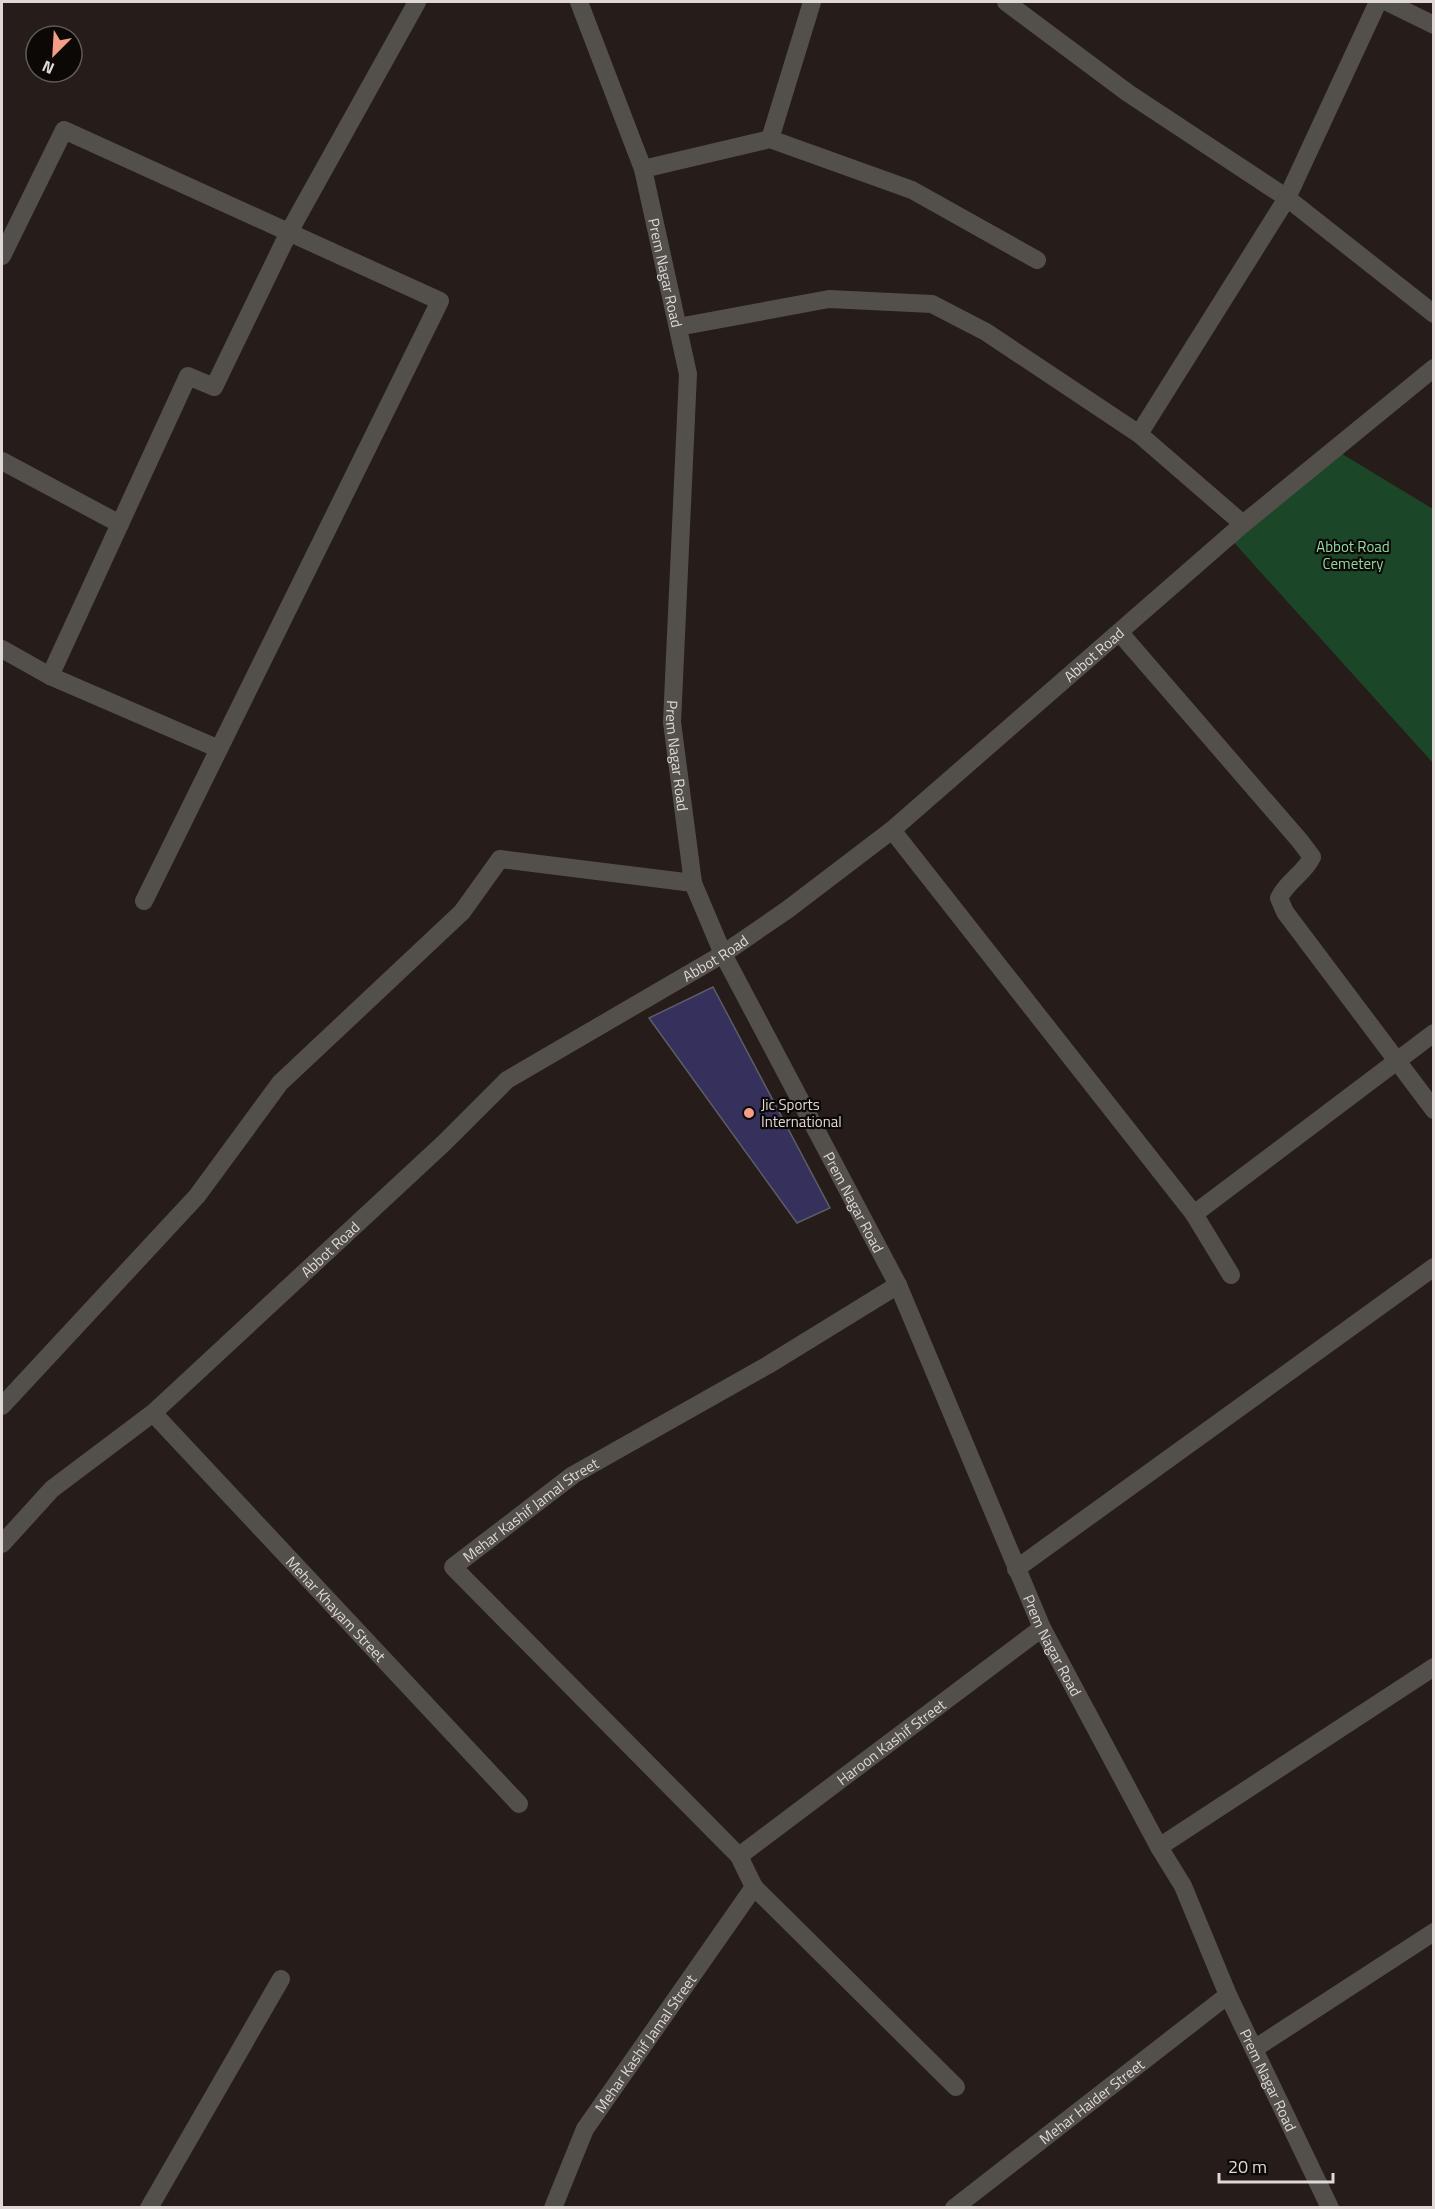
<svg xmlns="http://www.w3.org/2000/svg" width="1435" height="2209" viewBox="0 0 1435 2209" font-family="'Titillium Web',sans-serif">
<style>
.green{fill:#1b4628}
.building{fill:#36305d;stroke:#5d5d67;stroke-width:1.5}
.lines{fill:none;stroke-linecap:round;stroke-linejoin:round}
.minor{stroke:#53504c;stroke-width:18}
.poi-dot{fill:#f49e87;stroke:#0c0806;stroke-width:2}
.labels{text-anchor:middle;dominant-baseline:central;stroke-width:4.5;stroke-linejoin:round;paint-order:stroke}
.street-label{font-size:15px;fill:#dfd8d6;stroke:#0c0806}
.park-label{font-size:15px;fill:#90daa2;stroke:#0c0806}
.poi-label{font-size:15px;fill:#dfd8d6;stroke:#0c0806;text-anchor:start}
</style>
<rect width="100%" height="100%" fill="#261c19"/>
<path class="green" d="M 1334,449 L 1433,509 L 1433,763 L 1229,537 Z"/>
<path class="building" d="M 713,987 L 830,1208 L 797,1223 L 649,1018 Z"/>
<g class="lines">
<g class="minor">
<path id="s1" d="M 579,2 L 643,169 L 688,374 L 672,722 L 693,883 L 723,954 L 898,1285 L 1042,1628 L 1159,1847 L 1183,1886 L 1228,1995 L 1330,2208"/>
<path d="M 1006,2 L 1128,93 L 1287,198 L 1434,314"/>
<path d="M 1387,2 L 1434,25"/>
<path d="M 770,139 L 812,2"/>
<path d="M 643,169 L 770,139 L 912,190 L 1037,260"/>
<path d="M 2,256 L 64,130 L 440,301 L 144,901"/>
<path d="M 678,327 L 829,299 L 932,304 L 986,332 L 1139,434 L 1243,524"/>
<path d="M 1139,434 L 1287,198 L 1378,2"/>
<path d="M 2,461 L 120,524"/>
<path d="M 1120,633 L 1300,841 L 1312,857 C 1304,874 1287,881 1279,898 L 1285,912 L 1434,1110"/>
<path d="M 2,649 L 50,676 L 219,749"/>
<path d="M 50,676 L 188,376 L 214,387 L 289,232 L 417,2"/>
<path d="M 892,830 L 1194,1214 L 1231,1275"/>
<path d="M 1194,1214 L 1434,1033"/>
<path d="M 2,1406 L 197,1196 L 280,1083 L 462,912 L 500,859 L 693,883"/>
<path id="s2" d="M 153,1413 L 519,1804"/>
<path id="s3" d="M 2,1544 L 52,1489 L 153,1413 L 444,1143 L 507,1080 L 723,954 L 787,910 L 892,830 L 1243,524 L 1434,368"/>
<path d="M 1016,1569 L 1434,1267"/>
<path d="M 1159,1847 L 1434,1667"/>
<path id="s4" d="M 739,1856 L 1042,1628"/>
<path d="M 754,1887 L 956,2087"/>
<path d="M 1254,2049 L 1434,1932"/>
<path d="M 149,2208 L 281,1979"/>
<path id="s5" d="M 553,2208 L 585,2129 L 754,1887 L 739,1856 L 453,1567 L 573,1475 L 768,1365 L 898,1285"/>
<path id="s6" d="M 954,2208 L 1228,1995"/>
</g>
</g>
<circle class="poi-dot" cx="749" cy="1113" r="6"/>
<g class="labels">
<g class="street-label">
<text stroke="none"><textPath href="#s1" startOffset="285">Prem Nagar Road</textPath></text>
<text stroke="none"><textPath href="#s3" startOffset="1414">Abbot Road</textPath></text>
<text stroke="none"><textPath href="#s1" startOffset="771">Prem Nagar Road</textPath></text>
<text stroke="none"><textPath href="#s3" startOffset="928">Abbot Road</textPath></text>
<text stroke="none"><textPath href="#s1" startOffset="1257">Prem Nagar Road</textPath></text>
<text stroke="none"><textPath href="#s3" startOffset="442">Abbot Road</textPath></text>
<text stroke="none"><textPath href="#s5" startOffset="918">Mehar Kashif Jamal Street</textPath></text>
<text stroke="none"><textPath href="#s2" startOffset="268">Mehar Khayam Street</textPath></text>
<text stroke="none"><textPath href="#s1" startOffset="1743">Prem Nagar Road</textPath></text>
<text stroke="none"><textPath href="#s4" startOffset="190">Haroon Kashif Street</textPath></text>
<text stroke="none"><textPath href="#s5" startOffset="190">Mehar Kashif Jamal Street</textPath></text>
<text stroke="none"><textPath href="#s1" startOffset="2229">Prem Nagar Road</textPath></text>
<text stroke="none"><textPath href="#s6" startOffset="174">Mehar Haider Street</textPath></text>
</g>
<g class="park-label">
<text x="1353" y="546">Abbot Road<tspan x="1353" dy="17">Cemetery</tspan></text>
</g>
<g class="poi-label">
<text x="761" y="1104">Jic Sports<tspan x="761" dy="17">International</tspan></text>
</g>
</g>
<rect width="1435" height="2209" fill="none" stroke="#dfd8d6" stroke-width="6"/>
<g transform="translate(54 54) rotate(204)"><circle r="28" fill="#0c0806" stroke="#605b59" stroke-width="1.5"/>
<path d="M0-4.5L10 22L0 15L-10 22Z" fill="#f49e87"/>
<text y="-9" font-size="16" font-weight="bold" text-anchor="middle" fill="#dfd8d6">N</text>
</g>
<path d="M1219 2173v9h114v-9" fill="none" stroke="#dfd8d6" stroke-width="3"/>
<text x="1228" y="2173" font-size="18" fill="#dfd8d6" stroke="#0c0806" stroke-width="4.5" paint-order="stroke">20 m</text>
</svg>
